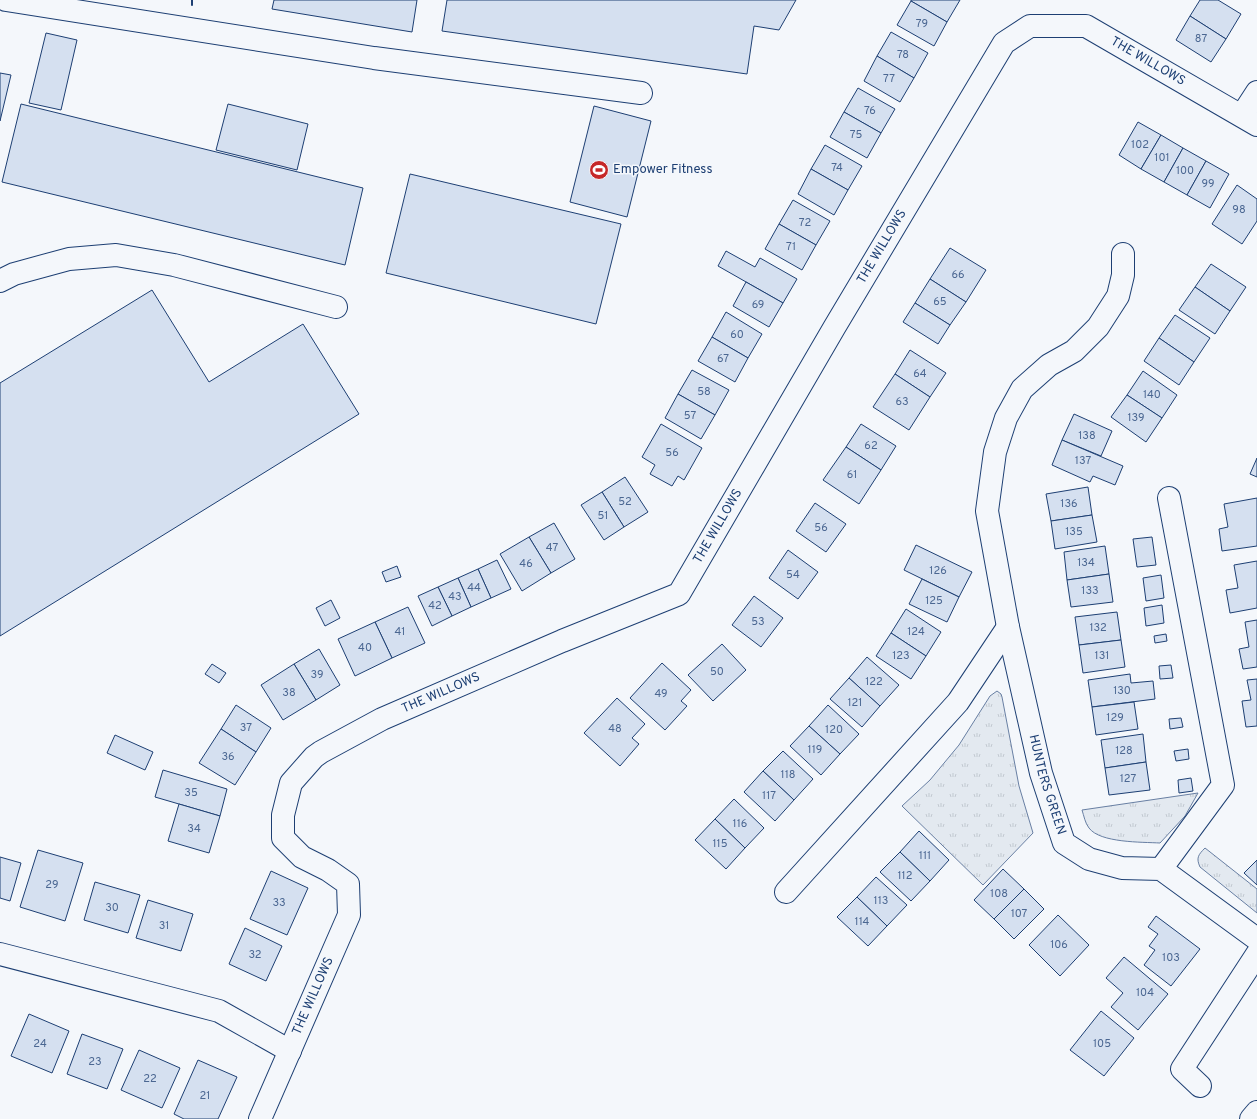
<svg xmlns="http://www.w3.org/2000/svg" width="1257" height="1119" viewBox="0 0 1257 1119" font-family="Overpass,sans-serif">
<style>
.grass{fill:url(#grass-tufts);stroke:#687fa3}
.building{fill:#d5e0f0;stroke:#1d3f73}
.lines{fill:none;stroke-linecap:round;stroke-linejoin:round}
.minor-casing{stroke:#1d3f73;stroke-width:24}
.minor{stroke:#f4f7fb;stroke-width:22}
.wall{stroke:#1d3f73;stroke-width:2}
.labels{text-anchor:middle;dominant-baseline:central;stroke-width:3;stroke-linejoin:round;paint-order:stroke}
.number-label{font-size:11px;fill:#4b6792}
.street-label{font-size:13px;fill:#1d3f73;stroke:#f4f7fb}
.poi-label{font-size:13px;fill:#1d3f73;stroke:#f4f7fb;text-anchor:start}
</style>
<defs>
<pattern id="grass-tufts" width="24" height="20" patternUnits="userSpaceOnUse"><rect width="24" height="20" fill="#e3e9f0"/><path d="M3 7l-1-3M5 7V3M7 7l1-3M15 17l-1-3M17 17v-4M19 17l1-3" fill="none" stroke="#c2c9d1"/></pattern>
</defs>
<rect width="100%" height="100%" fill="#f4f7fb"/>
<g class="grass">
<path d="M 997,691 L 1001,694 L 1002,697 L 1019,786 L 1033,833 L 983,885 L 902,806 L 930,780 L 959,745 L 990,696 Z"/>
<path d="M 1198,793 L 1185,816 L 1160,843 C 1142,842 1100,843 1089,828 C 1085,823 1084,816 1082,810 Z"/>
<path d="M 1205,848 L 1257,889 L 1257,913 L 1200,867 C 1196,858 1198,855 1205,848 Z"/>
</g>
<g class="building">
<path d="M 274,0 L 417,0 L 412,32 L 272,9 Z"/>
<path d="M 447,0 L 796,0 L 779,30 L 754,26 L 747,74 L 442,31 Z"/>
<path d="M 911,0 L 960,0 L 947,22 L 911,1 Z"/>
<path d="M 1200,0 L 1218,0 L 1241,14 L 1226,39 L 1190,16 Z"/>
<path d="M 911,1 L 947,22 L 934,46 L 897,25 Z"/>
<path d="M 1190,16 L 1226,39 L 1211,62 L 1176,40 Z"/>
<path d="M 891,32 L 928,53 L 914,78 L 877,56 Z"/>
<path d="M 46,33 L 77,40 L 61,110 L 29,103 Z"/>
<path d="M 877,56 L 914,78 L 900,102 L 864,81 Z"/>
<path d="M 0,73 L 11,75 L 0,121 Z"/>
<path d="M 858,88 L 895,109 L 881,133 L 844,112 Z"/>
<path d="M 21,104 L 363,188 L 345,265 L 2,182 Z"/>
<path d="M 228,104 L 308,124 L 297,170 L 216,150 Z"/>
<path d="M 594,106 L 651,121 L 627,217 L 570,202 Z"/>
<path d="M 844,112 L 881,133 L 867,158 L 830,137 Z"/>
<path d="M 1138,122 L 1161,135 L 1141,169 L 1119,155 Z"/>
<path d="M 1161,135 L 1183,148 L 1164,182 L 1141,169 Z"/>
<path d="M 825,145 L 862,166 L 848,190 L 811,169 Z"/>
<path d="M 1183,148 L 1206,161 L 1187,195 L 1164,182 Z"/>
<path d="M 1206,161 L 1229,174 L 1210,208 L 1187,195 Z"/>
<path d="M 811,169 L 848,190 L 834,215 L 798,194 Z"/>
<path d="M 410,174 L 621,224 L 596,324 L 386,273 Z"/>
<path d="M 1237,185 L 1257,199 L 1257,221 L 1242,244 L 1212,224 Z"/>
<path d="M 793,200 L 830,221 L 816,245 L 779,224 Z"/>
<path d="M 779,224 L 816,245 L 802,270 L 765,249 Z"/>
<path d="M 950,248 L 986,270 L 966,302 L 930,279 Z"/>
<path d="M 726,251 L 755,267 L 760,258 L 797,279 L 783,303 L 718,266 Z"/>
<path d="M 1211,264 L 1246,287 L 1230,311 L 1195,287 Z"/>
<path d="M 930,279 L 966,302 L 950,325 L 915,303 Z"/>
<path d="M 746,282 L 783,303 L 769,327 L 733,306 Z"/>
<path d="M 1195,287 L 1230,311 L 1215,334 L 1179,310 Z"/>
<path d="M 152,290 L 209,382 L 303,324 L 359,414 L 0,636 L 0,383 Z"/>
<path d="M 915,303 L 950,325 L 938,344 L 903,322 Z"/>
<path d="M 726,312 L 762,334 L 748,358 L 712,337 Z"/>
<path d="M 1175,315 L 1210,338 L 1194,362 L 1159,338 Z"/>
<path d="M 712,337 L 748,358 L 735,382 L 698,361 Z"/>
<path d="M 1159,338 L 1194,362 L 1179,385 L 1144,361 Z"/>
<path d="M 910,350 L 946,373 L 930,397 L 895,374 Z"/>
<path d="M 692,370 L 729,390 L 715,415 L 678,394 Z"/>
<path d="M 1143,371 L 1177,395 L 1162,418 L 1127,395 Z"/>
<path d="M 895,374 L 930,397 L 909,430 L 873,407 Z"/>
<path d="M 678,394 L 715,415 L 701,439 L 665,418 Z"/>
<path d="M 1127,395 L 1162,418 L 1146,442 L 1111,417 Z"/>
<path d="M 1074,414 L 1112,431 L 1101,456 L 1062,440 Z"/>
<path d="M 661,424 L 702,448 L 684,480 L 678,476 L 672,486 L 650,474 L 655,465 L 642,457 Z"/>
<path d="M 861,424 L 896,446 L 881,470 L 846,447 Z"/>
<path d="M 1062,440 L 1123,466 L 1115,485 L 1093,476 L 1090,482 L 1052,465 Z"/>
<path d="M 846,447 L 881,470 L 859,504 L 823,480 Z"/>
<path d="M 1257,458 L 1257,477 L 1250,474 Z"/>
<path d="M 625,477 L 648,512 L 624,527 L 602,492 Z"/>
<path d="M 1088,487 L 1092,515 L 1051,521 L 1046,494 Z"/>
<path d="M 602,492 L 624,527 L 604,540 L 581,505 Z"/>
<path d="M 1257,498 L 1257,546 L 1222,551 L 1219,529 L 1228,527 L 1224,504 Z"/>
<path d="M 815,503 L 846,524 L 826,552 L 796,531 Z"/>
<path d="M 1092,515 L 1097,542 L 1055,549 L 1051,521 Z"/>
<path d="M 554,523 L 575,559 L 551,573 L 529,537 Z"/>
<path d="M 529,537 L 551,573 L 522,591 L 500,554 Z"/>
<path d="M 1152,537 L 1156,565 L 1137,567 L 1133,539 Z"/>
<path d="M 916,545 L 972,572 L 959,597 L 904,570 Z"/>
<path d="M 1105,546 L 1109,574 L 1067,580 L 1064,552 Z"/>
<path d="M 788,550 L 818,572 L 798,599 L 769,578 Z"/>
<path d="M 497,560 L 511,589 L 491,598 L 478,569 Z"/>
<path d="M 1257,561 L 1257,608 L 1230,613 L 1226,590 L 1238,588 L 1234,565 Z"/>
<path d="M 397,566 L 401,577 L 386,582 L 382,572 Z"/>
<path d="M 478,569 L 491,598 L 471,607 L 458,578 Z"/>
<path d="M 1109,574 L 1113,602 L 1071,607 L 1067,580 Z"/>
<path d="M 1161,575 L 1164,598 L 1146,601 L 1143,578 Z"/>
<path d="M 458,578 L 471,607 L 452,616 L 438,587 Z"/>
<path d="M 922,579 L 959,597 L 947,622 L 909,604 Z"/>
<path d="M 438,587 L 452,616 L 432,626 L 418,596 Z"/>
<path d="M 754,596 L 783,618 L 761,647 L 732,625 Z"/>
<path d="M 331,600 L 340,618 L 325,626 L 316,608 Z"/>
<path d="M 1162,605 L 1164,623 L 1146,626 L 1144,608 Z"/>
<path d="M 408,607 L 425,643 L 392,658 L 375,622 Z"/>
<path d="M 906,609 L 941,632 L 926,656 L 891,633 Z"/>
<path d="M 1117,612 L 1121,640 L 1079,645 L 1075,617 Z"/>
<path d="M 1257,620 L 1257,667 L 1243,669 L 1239,649 L 1249,647 L 1245,622 Z"/>
<path d="M 375,622 L 392,658 L 355,676 L 338,639 Z"/>
<path d="M 891,633 L 926,656 L 911,679 L 876,656 Z"/>
<path d="M 1166,634 L 1167,641 L 1155,643 L 1154,636 Z"/>
<path d="M 1121,640 L 1125,667 L 1083,673 L 1079,645 Z"/>
<path d="M 722,644 L 746,670 L 713,701 L 688,675 Z"/>
<path d="M 319,649 L 340,685 L 316,700 L 294,664 Z"/>
<path d="M 867,657 L 899,685 L 880,706 L 849,678 Z"/>
<path d="M 662,663 L 691,690 L 681,701 L 687,706 L 665,730 L 630,698 Z"/>
<path d="M 212,664 L 226,673 L 219,683 L 205,674 Z"/>
<path d="M 294,664 L 316,700 L 283,720 L 261,685 Z"/>
<path d="M 1171,665 L 1173,678 L 1160,679 L 1159,666 Z"/>
<path d="M 1130,674 L 1131,683 L 1153,681 L 1155,699 L 1092,707 L 1088,680 Z"/>
<path d="M 849,678 L 880,706 L 862,727 L 830,699 Z"/>
<path d="M 1257,679 L 1257,726 L 1246,727 L 1242,701 L 1251,700 L 1247,680 Z"/>
<path d="M 617,698 L 645,724 L 632,738 L 639,744 L 620,766 L 584,733 Z"/>
<path d="M 1134,702 L 1138,729 L 1096,735 L 1092,707 Z"/>
<path d="M 236,705 L 271,728 L 256,752 L 221,729 Z"/>
<path d="M 828,705 L 859,734 L 840,754 L 809,726 Z"/>
<path d="M 1181,718 L 1183,727 L 1170,729 L 1169,719 Z"/>
<path d="M 809,726 L 840,754 L 821,775 L 790,746 Z"/>
<path d="M 221,729 L 256,752 L 235,785 L 199,763 Z"/>
<path d="M 1143,734 L 1146,762 L 1105,768 L 1101,740 Z"/>
<path d="M 115,735 L 153,752 L 145,770 L 107,753 Z"/>
<path d="M 1188,749 L 1189,759 L 1176,761 L 1174,751 Z"/>
<path d="M 783,751 L 813,779 L 794,800 L 763,771 Z"/>
<path d="M 1146,762 L 1150,790 L 1109,795 L 1105,768 Z"/>
<path d="M 163,770 L 227,789 L 220,816 L 155,797 Z"/>
<path d="M 763,771 L 794,800 L 775,821 L 744,792 Z"/>
<path d="M 1191,778 L 1193,791 L 1179,793 L 1178,780 Z"/>
<path d="M 734,799 L 764,828 L 745,848 L 715,819 Z"/>
<path d="M 179,804 L 220,816 L 209,853 L 168,841 Z"/>
<path d="M 715,819 L 745,848 L 726,869 L 695,840 Z"/>
<path d="M 919,831 L 949,860 L 930,881 L 900,852 Z"/>
<path d="M 38,850 L 83,863 L 65,921 L 20,907 Z"/>
<path d="M 900,852 L 930,881 L 911,901 L 880,872 Z"/>
<path d="M 0,857 L 21,863 L 10,901 L 0,898 Z"/>
<path d="M 1257,860 L 1257,885 L 1244,873 Z"/>
<path d="M 1003,869 L 1024,889 L 994,919 L 974,900 Z"/>
<path d="M 271,871 L 308,888 L 287,935 L 250,919 Z"/>
<path d="M 876,877 L 907,905 L 887,926 L 857,897 Z"/>
<path d="M 95,882 L 140,895 L 128,933 L 84,920 Z"/>
<path d="M 1024,889 L 1044,909 L 1014,939 L 994,919 Z"/>
<path d="M 857,897 L 887,926 L 868,946 L 837,917 Z"/>
<path d="M 148,900 L 193,914 L 181,951 L 136,938 Z"/>
<path d="M 1058,915 L 1089,945 L 1060,976 L 1029,945 Z"/>
<path d="M 1156,916 L 1200,949 L 1171,986 L 1144,965 L 1155,950 L 1149,946 L 1158,934 L 1148,927 Z"/>
<path d="M 245,928 L 282,946 L 266,981 L 229,964 Z"/>
<path d="M 1124,957 L 1168,994 L 1138,1030 L 1111,1007 L 1123,993 L 1106,978 Z"/>
<path d="M 1101,1011 L 1134,1038 L 1104,1076 L 1070,1050 Z"/>
<path d="M 29,1014 L 69,1031 L 52,1073 L 11,1056 Z"/>
<path d="M 82,1034 L 123,1049 L 107,1089 L 67,1074 Z"/>
<path d="M 139,1050 L 180,1068 L 162,1108 L 121,1090 Z"/>
<path d="M 198,1060 L 237,1077 L 218,1119 L 184,1119 L 174,1114 Z"/>
</g>
<g class="lines">
<g class="minor-casing">
<g id="minor">
<path d="M 6,0 L 374,58 L 641,93"/>
<path d="M 1242,115 L 1257,92"/>
<path id="s1" d="M 1123,254 L 1123,275 L 1118,296 L 1098,327 L 1074,351 L 1049,365 L 1022,389 L 1006,418 L 995,452 L 987,511 L 1008,627 L 1041,773 L 1064,843 L 1089,859 L 1122,868 L 1161,869 L 1257,939"/>
<path d="M 0,281 L 14,274 L 69,259 L 116,255 L 174,265 L 336,307"/>
<path d="M 1161,869 L 1223,785 L 1169,498"/>
<path d="M 786,892 L 958,702 L 1008,627"/>
<path d="M 0,954 L 219,1011 L 290,1051"/>
<path d="M 1200,1086 L 1182,1069 L 1257,954"/>
<path id="s2" d="M 260,1119 L 349,915 L 348,884 L 328,870 L 302,857 L 283,838 L 283,815 L 291,783 L 314,757 L 321,752 L 382,719 L 562,641 L 679,594 L 834,328 L 1004,43 L 1030,26 L 1086,26 L 1257,125"/>
<path d="M 1251,1119 L 1257,1112"/>
</g>
</g>
<use href="#minor" class="minor"/>
<path class="wall" d="M 192,5 L 192,0"/>
</g>
<defs>
<g id="stadium-disc" transform="scale(1)"><circle r="9.5" fill="#c62828" stroke="#f4f7fb"/><path d="M0-5a6.5 5 0 1 0 0 10a6.5 5 0 1 0 0-10ZM-3.5-1.8h7v3.6h-7Z" fill="#fff"/></g>
</defs>
<g fill-rule="evenodd">
<use href="#stadium-disc" x="599" y="170"/>
</g>
<g class="labels">
<g class="number-label">
<text x="922" y="24">79</text>
<text x="1201" y="39">87</text>
<text x="903" y="55">78</text>
<text x="889" y="79">77</text>
<text x="870" y="111">76</text>
<text x="856" y="135">75</text>
<text x="1140" y="145">102</text>
<text x="1162" y="158">101</text>
<text x="837" y="168">74</text>
<text x="1185" y="171">100</text>
<text x="1208" y="184">99</text>
<text x="1239" y="210">98</text>
<text x="805" y="223">72</text>
<text x="791" y="247">71</text>
<text x="958" y="275">66</text>
<text x="940" y="302">65</text>
<text x="758" y="305">69</text>
<text x="737" y="335">60</text>
<text x="723" y="359">67</text>
<text x="920" y="374">64</text>
<text x="704" y="392">58</text>
<text x="1152" y="395">140</text>
<text x="902" y="402">63</text>
<text x="690" y="416">57</text>
<text x="1136" y="418">139</text>
<text x="1087" y="436">138</text>
<text x="871" y="446">62</text>
<text x="672" y="453">56</text>
<text x="1083" y="461">137</text>
<text x="852" y="475">61</text>
<text x="625" y="502">52</text>
<text x="1069" y="504">136</text>
<text x="603" y="516">51</text>
<text x="821" y="528">56</text>
<text x="1074" y="532">135</text>
<text x="552" y="548">47</text>
<text x="1086" y="563">134</text>
<text x="526" y="564">46</text>
<text x="938" y="571">126</text>
<text x="793" y="575">54</text>
<text x="474" y="588">44</text>
<text x="1090" y="591">133</text>
<text x="455" y="597">43</text>
<text x="934" y="601">125</text>
<text x="435" y="606">42</text>
<text x="758" y="622">53</text>
<text x="1098" y="628">132</text>
<text x="400" y="632">41</text>
<text x="916" y="632">124</text>
<text x="365" y="648">40</text>
<text x="901" y="656">123</text>
<text x="1102" y="656">131</text>
<text x="717" y="672">50</text>
<text x="317" y="675">39</text>
<text x="874" y="682">122</text>
<text x="1122" y="691">130</text>
<text x="289" y="693">38</text>
<text x="661" y="694">49</text>
<text x="855" y="703">121</text>
<text x="1115" y="718">129</text>
<text x="246" y="728">37</text>
<text x="615" y="729">48</text>
<text x="834" y="730">120</text>
<text x="815" y="750">119</text>
<text x="1124" y="751">128</text>
<text x="228" y="757">36</text>
<text x="788" y="775">118</text>
<text x="1128" y="779">127</text>
<text x="191" y="793">35</text>
<text x="769" y="796">117</text>
<text x="740" y="824">116</text>
<text x="194" y="829">34</text>
<text x="720" y="844">115</text>
<text x="925" y="856">111</text>
<text x="905" y="876">112</text>
<text x="52" y="885">29</text>
<text x="999" y="894">108</text>
<text x="881" y="901">113</text>
<text x="279" y="903">33</text>
<text x="112" y="908">30</text>
<text x="1019" y="914">107</text>
<text x="862" y="922">114</text>
<text x="164" y="926">31</text>
<text x="1059" y="945">106</text>
<text x="255" y="955">32</text>
<text x="1171" y="958">103</text>
<text x="1145" y="993">104</text>
<text x="40" y="1044">24</text>
<text x="1102" y="1044">105</text>
<text x="95" y="1062">23</text>
<text x="150" y="1079">22</text>
<text x="205" y="1096">21</text>
</g>
<g class="street-label">
<text stroke="none"><textPath href="#s2" startOffset="1623">THE WILLOWS</textPath></text>
<text stroke="none"><textPath href="#s2" startOffset="1227">THE WILLOWS</textPath></text>
<text stroke="none"><textPath href="#s2" startOffset="903">THE WILLOWS</textPath></text>
<text stroke="none"><textPath href="#s2" startOffset="567">THE WILLOWS</textPath></text>
<text stroke="none"><textPath href="#s1" startOffset="587">HUNTERS GREEN</textPath></text>
<text stroke="none"><textPath href="#s2" startOffset="134">THE WILLOWS</textPath></text>
</g>
<g class="poi-label">
<text x="613" y="170">Empower Fitness</text>
</g>
</g>
</svg>
